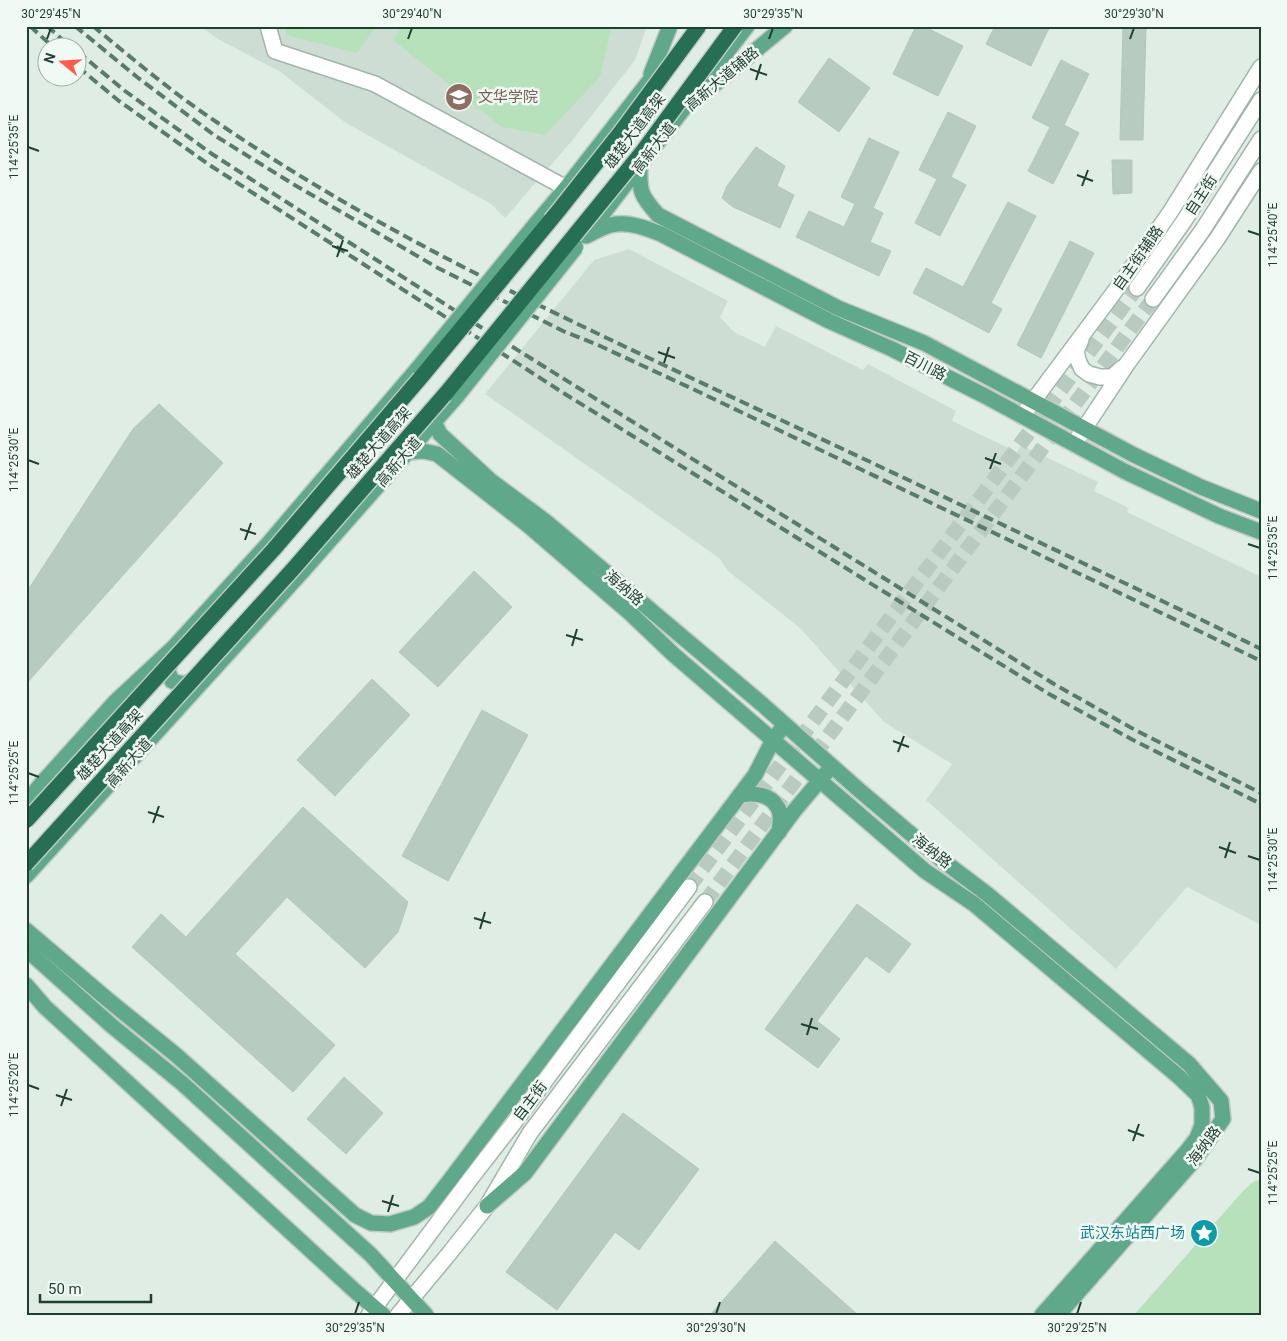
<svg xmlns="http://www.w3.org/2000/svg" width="1287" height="1341" viewBox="0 0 1287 1341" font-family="Roboto,'Noto Sans SC',sans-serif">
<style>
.built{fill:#ceddd4}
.green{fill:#b6e1bb}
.building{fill:#b8cbc0;stroke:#b2c7bb}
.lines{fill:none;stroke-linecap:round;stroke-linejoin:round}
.minor-tunnel{stroke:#b9cac1;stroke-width:15;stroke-dasharray:15 8;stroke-linecap:butt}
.minor-casing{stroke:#a2b5ab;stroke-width:18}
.major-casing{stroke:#c0c9c5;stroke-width:18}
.minor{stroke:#fff;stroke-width:15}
.major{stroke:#5fa889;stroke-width:15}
.rail{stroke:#597b6c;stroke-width:4;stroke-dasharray:10 5;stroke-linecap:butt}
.major-bridge-casing{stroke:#c0c9c5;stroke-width:18;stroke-linecap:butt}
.highway-bridge-casing{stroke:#c0c9c5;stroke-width:18;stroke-linecap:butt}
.major-bridge{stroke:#5fa889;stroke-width:15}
.highway-bridge{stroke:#276f54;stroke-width:15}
.ticks{fill:none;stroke:#1f3f31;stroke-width:2}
.labels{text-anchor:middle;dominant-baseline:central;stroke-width:5;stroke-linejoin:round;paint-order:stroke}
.street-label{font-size:15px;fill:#1f3f31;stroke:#f1f9f4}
.education-label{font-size:15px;fill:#785e54;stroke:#f1f9f4;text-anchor:start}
.culture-label{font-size:15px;fill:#0d838f;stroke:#f1f9f4;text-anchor:end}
.neatline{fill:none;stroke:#1f3f31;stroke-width:2}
.ticks-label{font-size:12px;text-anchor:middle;fill:#1f3f31}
</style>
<rect width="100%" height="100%" fill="#e0ede5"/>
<g class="built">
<path d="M 200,26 L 647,26 L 635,60 L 571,142 L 505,218 L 491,204 L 346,123 L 279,71 L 216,38 Z"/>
<path d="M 629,249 L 728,301 L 720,317 L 734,332 L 765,347 L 776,326 L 863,370 L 868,364 L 956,411 L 952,421 L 1017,452 L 1021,445 L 1098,482 L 1094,491 L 1129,508 L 1127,512 L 1261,577 L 1261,925 L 1187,887 L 1116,969 L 926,800 L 952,764 L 884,722 L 800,628 L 728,571 L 719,558 L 485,394 L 594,260 Z"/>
</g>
<g class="green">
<path d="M 285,26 L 376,26 L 357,53 L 286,35 Z"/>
<path d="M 402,26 L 612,26 L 600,77 L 545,135 L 502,127 L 393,40 Z"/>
<path d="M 1261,1179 L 1261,1315 L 1134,1315 L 1243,1191 L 1253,1182 Z"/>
</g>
<g class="building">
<path d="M 916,26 L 923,26 L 963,46 L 938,96 L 893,74 Z"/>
<path d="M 995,26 L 1050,26 L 1031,66 L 986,44 Z"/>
<path d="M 1123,26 L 1146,26 L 1143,140 L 1120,140 Z"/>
<path d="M 829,58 L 870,88 L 839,132 L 798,102 Z"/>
<path d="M 1061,60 L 1089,74 L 1064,125 L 1079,133 L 1053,184 L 1028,171 L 1050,127 L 1032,118 Z"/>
<path d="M 948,112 L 976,126 L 951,177 L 966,185 L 940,236 L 915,223 L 937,179 L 919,170 Z"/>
<path d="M 869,138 L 899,152 L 873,208 L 883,213 L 870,242 L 891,251 L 879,276 L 796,237 L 809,211 L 844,227 L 855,204 L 841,197 Z"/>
<path d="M 756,147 L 785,166 L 777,186 L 794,195 L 780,228 L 733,207 L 722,198 L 727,186 Z"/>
<path d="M 1112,160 L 1132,160 L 1132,193 L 1113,194 Z"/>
<path d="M 1008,202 L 1036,216 L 991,303 L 1002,309 L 989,333 L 913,293 L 926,268 L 963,287 Z"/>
<path d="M 1070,241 L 1094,253 L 1041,358 L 1017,345 Z"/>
<path d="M 159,404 L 223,463 L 26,684 L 26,593 L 133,429 Z"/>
<path d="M 474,571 L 512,607 L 438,687 L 399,652 Z"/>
<path d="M 372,679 L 410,715 L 335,796 L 297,760 Z"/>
<path d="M 482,710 L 528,735 L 448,881 L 402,856 Z"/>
<path d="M 303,807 L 408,902 L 398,932 L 365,968 L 287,897 L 235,954 L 335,1045 L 293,1092 L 132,947 L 161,914 L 186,937 Z"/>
<path d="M 857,904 L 911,944 L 889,973 L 866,956 L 817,1021 L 840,1039 L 818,1068 L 765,1029 Z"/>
<path d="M 344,1077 L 383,1113 L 346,1154 L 307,1119 Z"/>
<path d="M 623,1113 L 699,1169 L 639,1250 L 615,1232 L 557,1310 L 506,1272 Z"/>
<path d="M 775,1241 L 858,1315 L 710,1315 Z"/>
</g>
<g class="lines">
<g class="minor-tunnel">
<path d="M 689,887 L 1137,288"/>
<path d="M 705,902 L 1153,299"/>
</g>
<g class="minor-casing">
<g id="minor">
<path d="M 268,26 L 275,51 L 375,84 L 566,188"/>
<path d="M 1137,288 L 1184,221 L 1261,100"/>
<path d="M 1153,299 L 1202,231 L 1261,139"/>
<path d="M 1081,340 L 1076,351 L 1078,360 L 1082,369 L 1089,374 L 1100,377 L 1112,377 L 1122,368"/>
<path d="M 1022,416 L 1124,279 L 1171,211 L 1261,67"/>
<path d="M 1074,444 L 1127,364 L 1217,239 L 1261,171"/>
<path d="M 369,1315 L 471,1178 L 513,1124 L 689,887"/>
<path d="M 398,1315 L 448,1255 L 487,1206 L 530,1133 L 705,902"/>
</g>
</g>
<g class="major-casing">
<g id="major">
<path d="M 651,74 L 670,26"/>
<path d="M 703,94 L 785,26"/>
<path d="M 640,166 C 639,192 641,196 658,215 L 838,308 L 924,343 L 1134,455 L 1201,487 L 1261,511"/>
<path d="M 539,220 L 566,188 L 661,66"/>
<path d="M 588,233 L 747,26"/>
<path d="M 586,236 C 594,232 603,227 611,225 C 628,221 646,228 661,234 L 829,321 L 892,349 L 985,396 L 1124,471 L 1219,516 L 1261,532"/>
<path d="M 434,422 L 440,434 L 491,481 L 545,521 L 763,705 L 859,790 L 938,857 L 987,894 L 1189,1064 L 1221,1101 L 1223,1119 L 1196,1158 L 1058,1315"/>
<path d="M 409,452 L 423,451 L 437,454 L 529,526 L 630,613 L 673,654 L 925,871 L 974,904 L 1178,1076 L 1198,1095 L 1202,1107 L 1202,1125 L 1197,1138 L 1187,1151 L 1042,1315"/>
<path d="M 172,656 L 168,671 L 172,681 L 183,684 L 199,679"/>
<path d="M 740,795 C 754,793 770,793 778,808 C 782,815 780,824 779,832"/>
<path d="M 26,803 L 42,783 L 115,702 L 174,647 L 267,545 L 419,367"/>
<path d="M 26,876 L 301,573 L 457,396"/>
<path d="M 26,930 L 107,999 L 176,1055 L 355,1215 L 371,1223 L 390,1224 L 414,1217 L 429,1207 L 450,1180 L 755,775 L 773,740 L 779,732"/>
<path d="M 26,949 L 112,1026 L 183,1084 L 371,1255 L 426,1315"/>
<path d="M 26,985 L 45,1007 L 355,1291 L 383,1315"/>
<path d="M 487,1206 L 525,1173 L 794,811 L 826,773"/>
</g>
</g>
<use href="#minor" class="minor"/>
<use href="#major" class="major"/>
<g class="rail">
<path d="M 30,26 L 54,48"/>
<path d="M 47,26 L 72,48"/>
<path d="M 75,26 L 137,77 L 214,135 L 293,184 L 438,268 L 563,331 L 598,345 L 697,391 L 1197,630 L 1261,661"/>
<path d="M 93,26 C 135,61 178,97 224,127 C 385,236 562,317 738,400 C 893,472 1047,546 1202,620 L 1261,649"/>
<path d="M 78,52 L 125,91 L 212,154 L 479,326 L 654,435 L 1054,684 L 1137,731 L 1261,793"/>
<path d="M 78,67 L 119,101 L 208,164 L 565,394 L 1049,694 L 1133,740 L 1261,804"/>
</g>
<g class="major-bridge-casing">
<g id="major-bridge">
<path d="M 419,367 L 539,220"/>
<path d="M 457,396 L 576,247"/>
</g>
</g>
<g class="highway-bridge-casing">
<g id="highway-bridge">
<path d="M 26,821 L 274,549 L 422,376 L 559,210 L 620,133 L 699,26"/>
<path d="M 26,864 L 294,568 L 447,392 L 643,151 L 735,26"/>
</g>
</g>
<use href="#major-bridge" class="major-bridge"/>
<use href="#highway-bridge" class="highway-bridge"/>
</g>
<path class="ticks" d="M 47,39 L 51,28M 408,39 L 412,28M 769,39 L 773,28M 1130,39 L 1134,28M 750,69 L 767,75M 756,80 L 761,64M 28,147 L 39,151M 1077,175 L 1093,181M 1082,186 L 1088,170M 1248,231 L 1260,235M 332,246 L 348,251M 337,257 L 343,240M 658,352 L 675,358M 664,363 L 669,347M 985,458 L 1001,464M 28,460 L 39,464M 990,469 L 996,453M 240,529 L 256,534M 245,540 L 251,523M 1248,544 L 1260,548M 566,635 L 583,640M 572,646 L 577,629M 893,741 L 909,747M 898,752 L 904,736M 28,773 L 39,777M 148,812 L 164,817M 153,823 L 159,806M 1219,847 L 1236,853M 1248,856 L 1260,860M 1225,858 L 1230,842M 474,918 L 491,923M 480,929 L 485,912M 801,1024 L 818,1029M 807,1035 L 812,1018M 28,1085 L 39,1089M 56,1095 L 72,1100M 61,1106 L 67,1089M 1128,1130 L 1144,1136M 1133,1141 L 1139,1124M 1248,1169 L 1260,1173M 382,1201 L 399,1206M 388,1212 L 393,1195M 355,1314 L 359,1302M 716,1314 L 720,1302M 1077,1314 L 1081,1302"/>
<defs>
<g id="university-disc" transform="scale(1.4375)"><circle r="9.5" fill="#8d6e63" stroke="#f1f9f4"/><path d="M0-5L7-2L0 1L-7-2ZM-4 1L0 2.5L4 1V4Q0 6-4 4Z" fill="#fff"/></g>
<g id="sight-disc" transform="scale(1.4375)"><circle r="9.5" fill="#0f9aa8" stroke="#f1f9f4"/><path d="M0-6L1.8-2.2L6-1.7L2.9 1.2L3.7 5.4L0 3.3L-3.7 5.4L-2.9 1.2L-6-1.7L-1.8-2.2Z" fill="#fff"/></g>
</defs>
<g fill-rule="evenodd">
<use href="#university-disc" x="459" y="97"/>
<use href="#sight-disc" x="1204" y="1233"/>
</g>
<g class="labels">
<g class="street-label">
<text transform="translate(722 79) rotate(-40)">高新大道辅路</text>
<text transform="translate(635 131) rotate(-53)">雄楚大道高架</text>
<text transform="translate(654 148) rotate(-52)">高新大道</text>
<text transform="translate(1201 195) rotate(-57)">自主街</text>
<text transform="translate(1138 258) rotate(-55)">自主街辅路</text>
<text transform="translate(925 366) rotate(27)">百川路</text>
<text transform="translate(379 443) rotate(-49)">雄楚大道高架</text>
<text transform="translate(399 462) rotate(-49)">高新大道</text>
<text transform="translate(624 588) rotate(40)">海纳路</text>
<text transform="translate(110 745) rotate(-48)">雄楚大道高架</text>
<text transform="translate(129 763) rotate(-48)">高新大道</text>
<text transform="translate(932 851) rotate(39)">海纳路</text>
<text transform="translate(530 1101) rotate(-53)">自主街</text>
<text transform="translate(1204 1146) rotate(-53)">海纳路</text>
</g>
<g class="education-label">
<text x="478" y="97">文华学院</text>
</g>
<g class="culture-label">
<text x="1185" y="1233">武汉东站西广场</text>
</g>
</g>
<rect width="1287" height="1341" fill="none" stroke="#f1f9f4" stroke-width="55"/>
<g transform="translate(62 62) rotate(288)"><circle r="24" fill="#f1f9f4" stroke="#9dafa6"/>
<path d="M0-4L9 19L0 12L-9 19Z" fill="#ff5b4c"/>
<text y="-8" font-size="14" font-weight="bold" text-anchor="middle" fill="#1f3f31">N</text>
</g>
<path d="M40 1294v8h111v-8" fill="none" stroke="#1f3f31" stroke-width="2.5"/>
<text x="48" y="1294" font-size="15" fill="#1f3f31" stroke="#f1f9f4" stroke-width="4" paint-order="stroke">50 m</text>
<rect x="28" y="28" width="1232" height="1286" class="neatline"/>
<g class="ticks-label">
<text x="51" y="18">30°29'45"N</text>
<text x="412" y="18">30°29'40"N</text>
<text x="773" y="18">30°29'35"N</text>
<text x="1134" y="18">30°29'30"N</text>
<text transform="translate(14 147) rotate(-90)" y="4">114°25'35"E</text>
<text transform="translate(1273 235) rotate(-90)" y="4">114°25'40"E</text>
<text transform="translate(14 460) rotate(-90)" y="4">114°25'30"E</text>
<text transform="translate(1273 548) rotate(-90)" y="4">114°25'35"E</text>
<text transform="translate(14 773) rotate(-90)" y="4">114°25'25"E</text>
<text transform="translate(1273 860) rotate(-90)" y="4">114°25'30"E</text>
<text transform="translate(14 1085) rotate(-90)" y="4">114°25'20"E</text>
<text transform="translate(1273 1173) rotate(-90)" y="4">114°25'25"E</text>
<text x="355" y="1332">30°29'35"N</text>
<text x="716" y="1332">30°29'30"N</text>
<text x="1077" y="1332">30°29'25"N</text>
</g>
</svg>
